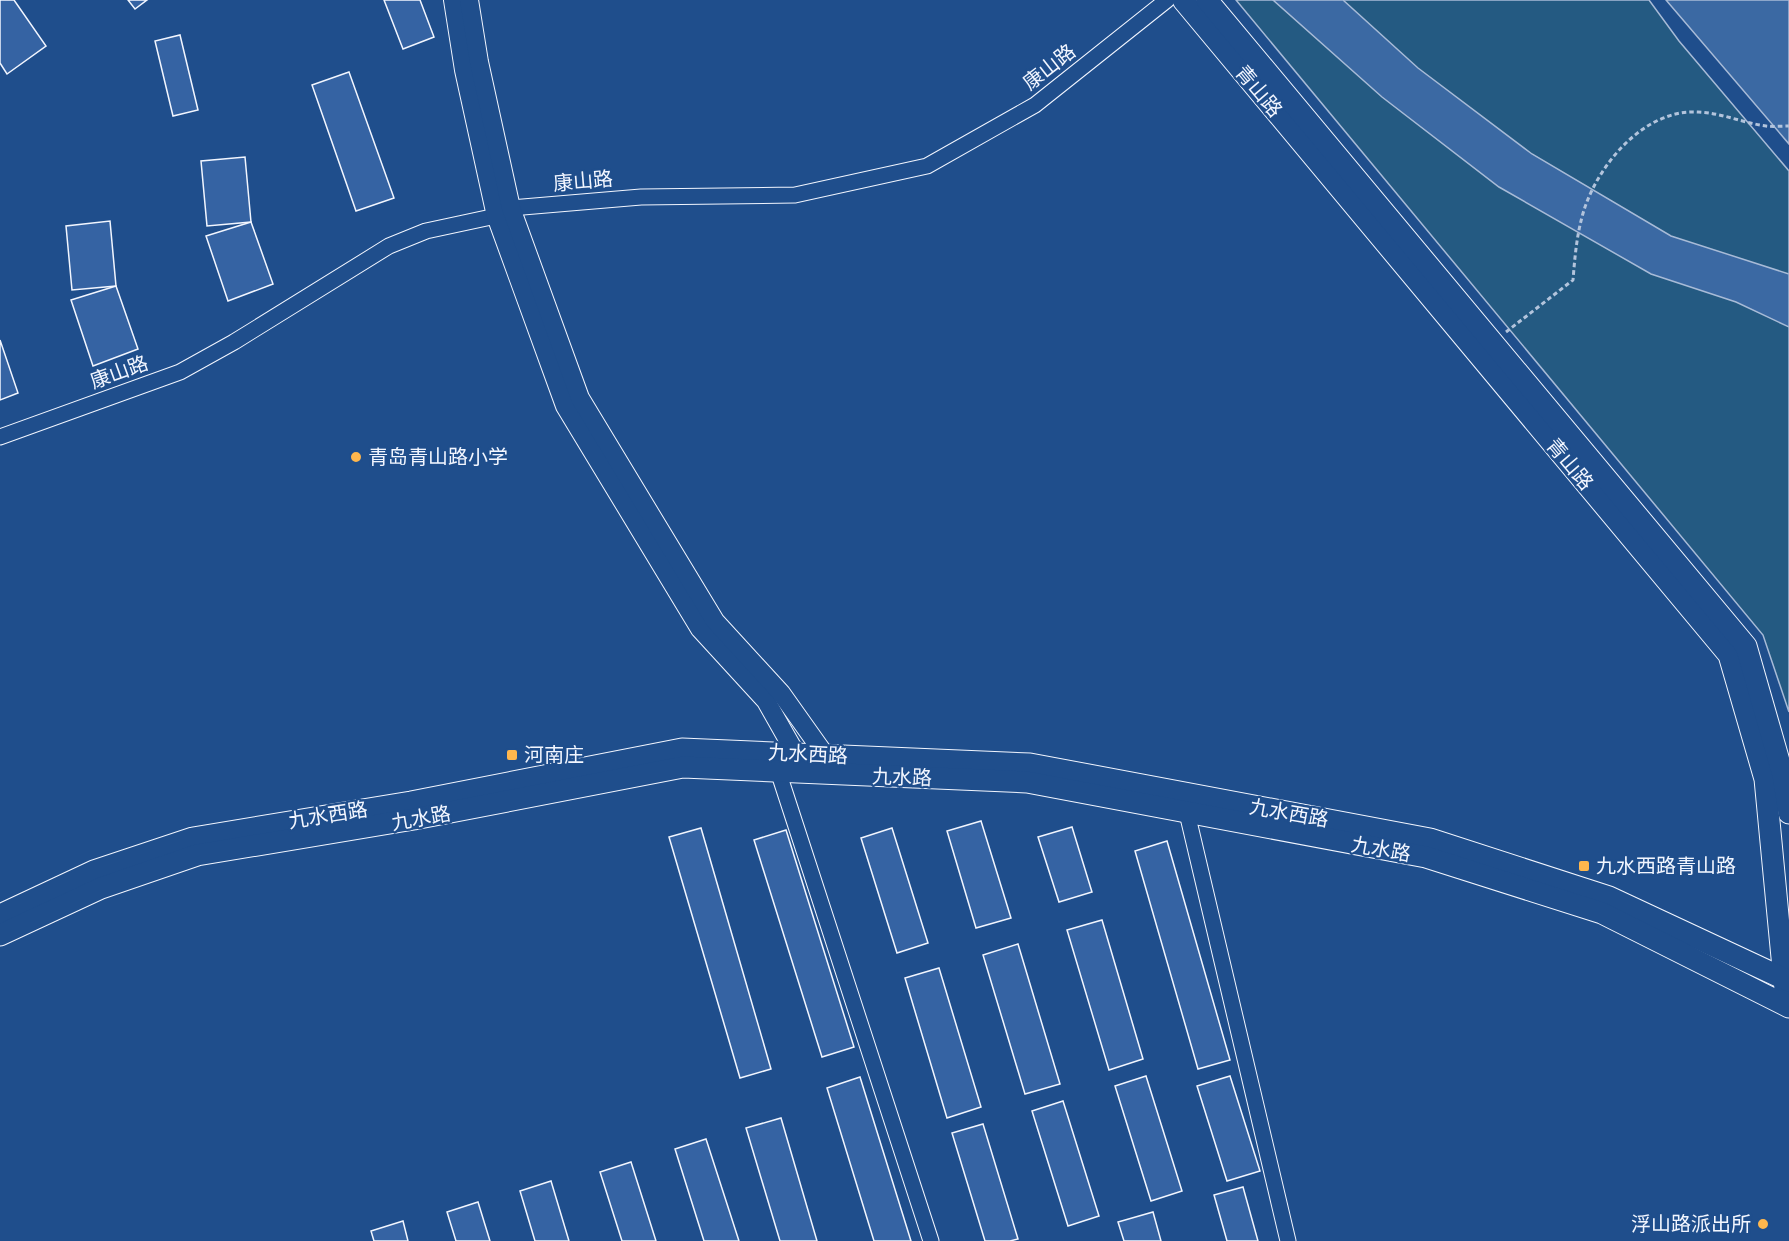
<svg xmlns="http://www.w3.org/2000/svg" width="1789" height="1241" viewBox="0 0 1789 1241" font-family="'Space Grotesk','Noto Sans SC',sans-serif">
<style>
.green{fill:#245a82;stroke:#a8bbd7;stroke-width:1.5}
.water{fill:#3b69a3;stroke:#a8bbd7;stroke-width:1.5}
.building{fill:#3563a3;stroke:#f2f6ff;stroke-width:1.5}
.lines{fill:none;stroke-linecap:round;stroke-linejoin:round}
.minor-casing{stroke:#f2f6ff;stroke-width:17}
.tertiary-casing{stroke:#f2f6ff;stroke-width:20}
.secondary-casing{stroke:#f2f6ff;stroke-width:23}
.path{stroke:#b3c4dc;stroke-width:3;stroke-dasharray:4.5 3;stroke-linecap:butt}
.minor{stroke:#1f4e8c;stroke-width:15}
.tertiary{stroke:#1f4e8c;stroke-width:18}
.secondary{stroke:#1f4e8c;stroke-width:21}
.poi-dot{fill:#ffb74d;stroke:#1f4e8c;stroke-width:2}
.labels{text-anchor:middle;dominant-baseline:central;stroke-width:4.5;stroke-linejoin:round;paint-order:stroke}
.street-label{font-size:20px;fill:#f2f6ff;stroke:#1f4e8c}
.poi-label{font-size:20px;fill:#f2f6ff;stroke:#1f4e8c;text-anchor:start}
</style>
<rect width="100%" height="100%" fill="#1f4e8c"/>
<path class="green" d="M 1236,0 L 1649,0 L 1679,41 L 1789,171 L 1789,712 L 1763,635 Z"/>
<g class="water">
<path d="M 1273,0 L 1343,0 L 1418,68 L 1532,154 L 1671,236 L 1789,274 L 1789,327 L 1736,302 L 1651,274 L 1499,187 L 1382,97 Z"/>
<path d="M 1666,0 L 1789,0 L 1789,144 Z"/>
</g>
<g class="building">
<path d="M 0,0 L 14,0 L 46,46 L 7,74 L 0,63 Z"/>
<path d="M 128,0 L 147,0 L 135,9 Z"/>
<path d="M 384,0 L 420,0 L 434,37 L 403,49 Z"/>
<path d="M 180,35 L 198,110 L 173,116 L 155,41 Z"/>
<path d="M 349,72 L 394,198 L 356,211 L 312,85 Z"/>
<path d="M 245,157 L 251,222 L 207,226 L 201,161 Z"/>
<path d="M 110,221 L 116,286 L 72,290 L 66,226 Z"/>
<path d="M 251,222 L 273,284 L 228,301 L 206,236 Z"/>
<path d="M 116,286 L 138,349 L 93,366 L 71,300 Z"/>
<path d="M 0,340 L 18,393 L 0,400 Z"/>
<path d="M 981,821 L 1011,918 L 976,928 L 947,831 Z"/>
<path d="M 1072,827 L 1092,892 L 1059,902 L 1038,837 Z"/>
<path d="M 701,828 L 771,1069 L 740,1078 L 669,837 Z"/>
<path d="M 892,828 L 928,943 L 897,953 L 861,838 Z"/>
<path d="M 786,830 L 854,1047 L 822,1057 L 754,840 Z"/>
<path d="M 1167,841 L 1230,1060 L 1198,1069 L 1135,851 Z"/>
<path d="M 1102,920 L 1143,1059 L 1109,1070 L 1067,930 Z"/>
<path d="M 1018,944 L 1060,1084 L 1025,1094 L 983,955 Z"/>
<path d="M 939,968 L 981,1107 L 947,1118 L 905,978 Z"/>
<path d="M 1146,1076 L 1182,1191 L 1151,1201 L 1115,1086 Z"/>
<path d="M 1230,1076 L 1260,1171 L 1227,1181 L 1197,1086 Z"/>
<path d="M 860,1077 L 911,1241 L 874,1241 L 827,1088 Z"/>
<path d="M 1063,1101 L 1099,1216 L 1068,1226 L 1032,1111 Z"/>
<path d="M 781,1118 L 817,1241 L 780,1241 L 746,1128 Z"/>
<path d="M 983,1124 L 1018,1239 L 1010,1241 L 985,1241 L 952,1133 Z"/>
<path d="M 706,1139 L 739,1241 L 704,1241 L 675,1149 Z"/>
<path d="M 631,1162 L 656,1241 L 622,1241 L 600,1172 Z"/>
<path d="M 551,1181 L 569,1241 L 535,1241 L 520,1191 Z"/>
<path d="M 1243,1187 L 1258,1241 L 1227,1241 L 1214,1195 Z"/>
<path d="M 478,1202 L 490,1241 L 456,1241 L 447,1212 Z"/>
<path d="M 1153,1212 L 1161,1241 L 1124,1241 L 1118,1222 Z"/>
<path d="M 403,1221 L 408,1241 L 374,1241 L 371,1231 Z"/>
</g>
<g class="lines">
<g class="minor-casing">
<g id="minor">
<path d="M 0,437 L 180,372 L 234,342 L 389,246 L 426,231 L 496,216 L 511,208 L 641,197 L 795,195 L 927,166 L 1035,105 L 1167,0"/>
<path d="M 778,771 L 931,1241"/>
<path d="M 1187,813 L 1288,1241"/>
</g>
</g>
<g class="tertiary-casing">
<g id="tertiary">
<path d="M 453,0 L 464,70 L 496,216 L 565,406 L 700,629 L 766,701 L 796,754 L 799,765"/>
<path d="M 469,0 L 479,62 L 511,208 L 580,398 L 715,621 L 781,693 L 825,755 L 825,766"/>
</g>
</g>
<g class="secondary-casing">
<g id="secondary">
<path d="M 1183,0 L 1729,655 L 1765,779 L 1785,989"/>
<path d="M 1207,0 L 1746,646 L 1783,775 L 1789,813"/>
<path d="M 0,915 L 94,871 L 193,838 L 411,802 L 682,749 L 1030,764 L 1430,839 L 1609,897 L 1789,981"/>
<path d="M 0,935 L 101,888 L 197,855 L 414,819 L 683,767 L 1027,782 L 1426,857 L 1602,913 L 1789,1007"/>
</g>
</g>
<path class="path" d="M 1506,332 L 1573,280 C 1575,255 1577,231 1585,207 C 1601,161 1646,109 1698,112 C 1722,113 1743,123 1766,126 C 1773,127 1782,126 1789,126"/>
<use href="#minor" class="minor"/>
<use href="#tertiary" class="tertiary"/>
<use href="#secondary" class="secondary"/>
</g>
<g class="poi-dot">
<circle cx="356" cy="457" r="6"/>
<rect x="506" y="749" width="12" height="12" rx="3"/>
<rect x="1578" y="860" width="12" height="12" rx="3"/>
<circle cx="1763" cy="1224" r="6"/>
</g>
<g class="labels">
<g class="street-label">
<text transform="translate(1049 67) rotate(-38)">康山路</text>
<text transform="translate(1259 91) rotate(50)">青山路</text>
<text transform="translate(583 181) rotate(-5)">康山路</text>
<text transform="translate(119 372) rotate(-20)">康山路</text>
<text transform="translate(1570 464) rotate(50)">青山路</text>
<text transform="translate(808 754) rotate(3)">九水西路</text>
<text transform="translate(902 777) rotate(2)">九水路</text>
<text transform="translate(1289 813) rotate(10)">九水西路</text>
<text transform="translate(328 815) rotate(-9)">九水西路</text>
<text transform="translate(421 818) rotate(-10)">九水路</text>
<text transform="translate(1381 849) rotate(10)">九水路</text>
</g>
<g class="poi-label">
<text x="368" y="457">青岛青山路小学</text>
<text x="524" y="755">河南庄</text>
<text x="1596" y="866">九水西路青山路</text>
<text x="1751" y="1224" text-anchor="end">浮山路派出所</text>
</g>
</g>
</svg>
